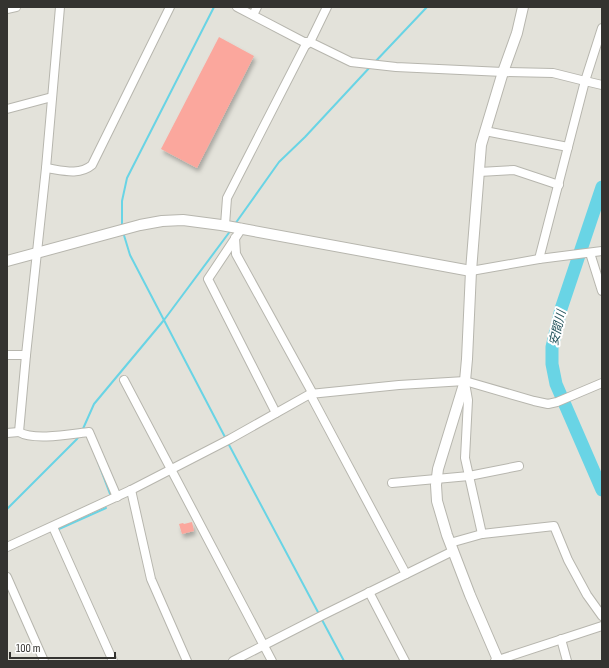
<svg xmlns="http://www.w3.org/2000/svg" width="609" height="668" viewBox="0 0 609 668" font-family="'Sofia Sans Condensed','Noto Sans JP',sans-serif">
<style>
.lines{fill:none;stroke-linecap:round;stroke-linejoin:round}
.stream{stroke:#69d4e5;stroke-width:2}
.river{stroke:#69d4e5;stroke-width:13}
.building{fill:#fba79d;filter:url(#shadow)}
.minor-casing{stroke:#b7b6ae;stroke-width:10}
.tertiary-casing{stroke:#b7b6ae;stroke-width:12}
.minor{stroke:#fff;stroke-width:8}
.tertiary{stroke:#fff;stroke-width:10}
.labels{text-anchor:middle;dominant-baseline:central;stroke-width:4;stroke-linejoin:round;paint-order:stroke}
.water-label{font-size:12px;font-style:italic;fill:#28575f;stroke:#fff}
</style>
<defs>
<filter id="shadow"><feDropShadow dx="2" dy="4" stdDeviation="2" flood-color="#0004"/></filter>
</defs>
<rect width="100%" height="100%" fill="#e3e2da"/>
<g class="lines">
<g class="stream">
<path d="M 374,63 L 427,7"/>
<path d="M 235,224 L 279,162 L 305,137 L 371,66"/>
<path d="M 122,226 L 122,201 L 127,178 L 214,7"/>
<path d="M 123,232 L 130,255 L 226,439"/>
<path d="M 82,431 L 94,404 L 164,320 L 231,230"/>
<path d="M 228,443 L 319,614"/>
<path d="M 98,462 L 110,494"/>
<path d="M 7,509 L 77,439 L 80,435"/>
<path d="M 59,532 L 59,529 L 106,508"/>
<path d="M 321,618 L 344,661"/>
</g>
<path class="river" d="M 602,187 L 561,309 L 552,347 L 552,364 L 556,384 L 602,490"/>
</g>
<g class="building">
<path d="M 219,37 L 254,56 L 197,168 L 161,149 Z"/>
<path d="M 192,522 L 194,531 L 182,534 L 179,524 L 183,523 L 184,524 Z"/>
</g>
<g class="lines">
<g class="minor-casing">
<g id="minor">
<path d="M 237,7 L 304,42 L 310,42 L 351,62 L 396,67 L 503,72 L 553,73 L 585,81 L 602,85"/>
<path d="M 7,9 L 16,7"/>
<path d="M 253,15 L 257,7"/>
<path d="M 7,109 L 52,97"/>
<path d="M 485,131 L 568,147"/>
<path d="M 46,168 C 61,170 79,176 92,165 L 170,7"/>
<path d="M 479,172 L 514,170 L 559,185"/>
<path d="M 225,225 L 227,198 L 305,46 L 310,42 L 327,7"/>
<path d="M 242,228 L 208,279 L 276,413"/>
<path d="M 235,238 L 236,254 L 313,394"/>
<path d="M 590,253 L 602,291"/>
<path d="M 539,259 L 585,81 L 602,28"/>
<path d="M 471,271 L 539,259 L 602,251"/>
<path d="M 7,355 L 26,355 L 46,168 L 60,7"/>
<path d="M 26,355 L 19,432 C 34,441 71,434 89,432 L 117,497"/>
<path d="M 124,380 L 272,661"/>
<path d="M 465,383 L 468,400 L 465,458 L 482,534"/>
<path d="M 310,394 L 406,574"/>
<path d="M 7,433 L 19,432"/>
<path d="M 392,483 L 469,476 L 519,466"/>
<path d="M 131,490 L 151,579 L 187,661"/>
<path d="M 53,527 L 113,661"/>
<path d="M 450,543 L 482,534 L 554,526 L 568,560 L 587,595 L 602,616"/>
<path d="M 7,547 L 131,490 L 230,439 L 310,394 L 399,385 L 465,381 L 534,401 L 548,404 L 557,402 L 602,383"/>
<path d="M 7,577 L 44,661"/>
<path d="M 369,592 L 405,661"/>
<path d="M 561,639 L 567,661"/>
<path d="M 233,661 L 323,615 L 453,551"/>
<path d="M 495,661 L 602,626"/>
</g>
</g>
<g class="tertiary-casing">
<g id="tertiary">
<path d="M 7,261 L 140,225 L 162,221 L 183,220 L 221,225 L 471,271"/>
<path d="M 498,660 L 470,595 L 447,535 L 437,501 L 436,485 L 438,469 L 465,381 L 467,359 L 471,271 L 481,145 L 503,72 L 517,33 L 523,7"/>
</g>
</g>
<use href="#minor" class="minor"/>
<use href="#tertiary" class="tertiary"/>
</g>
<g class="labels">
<g class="water-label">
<text transform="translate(558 328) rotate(-77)">安間川</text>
</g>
</g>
<rect width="609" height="668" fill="none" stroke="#343330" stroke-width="16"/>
<path d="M10 652v6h105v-6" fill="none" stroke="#343330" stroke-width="2"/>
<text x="16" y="652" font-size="12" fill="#343330" stroke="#ffffff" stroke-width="3" paint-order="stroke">100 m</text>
</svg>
